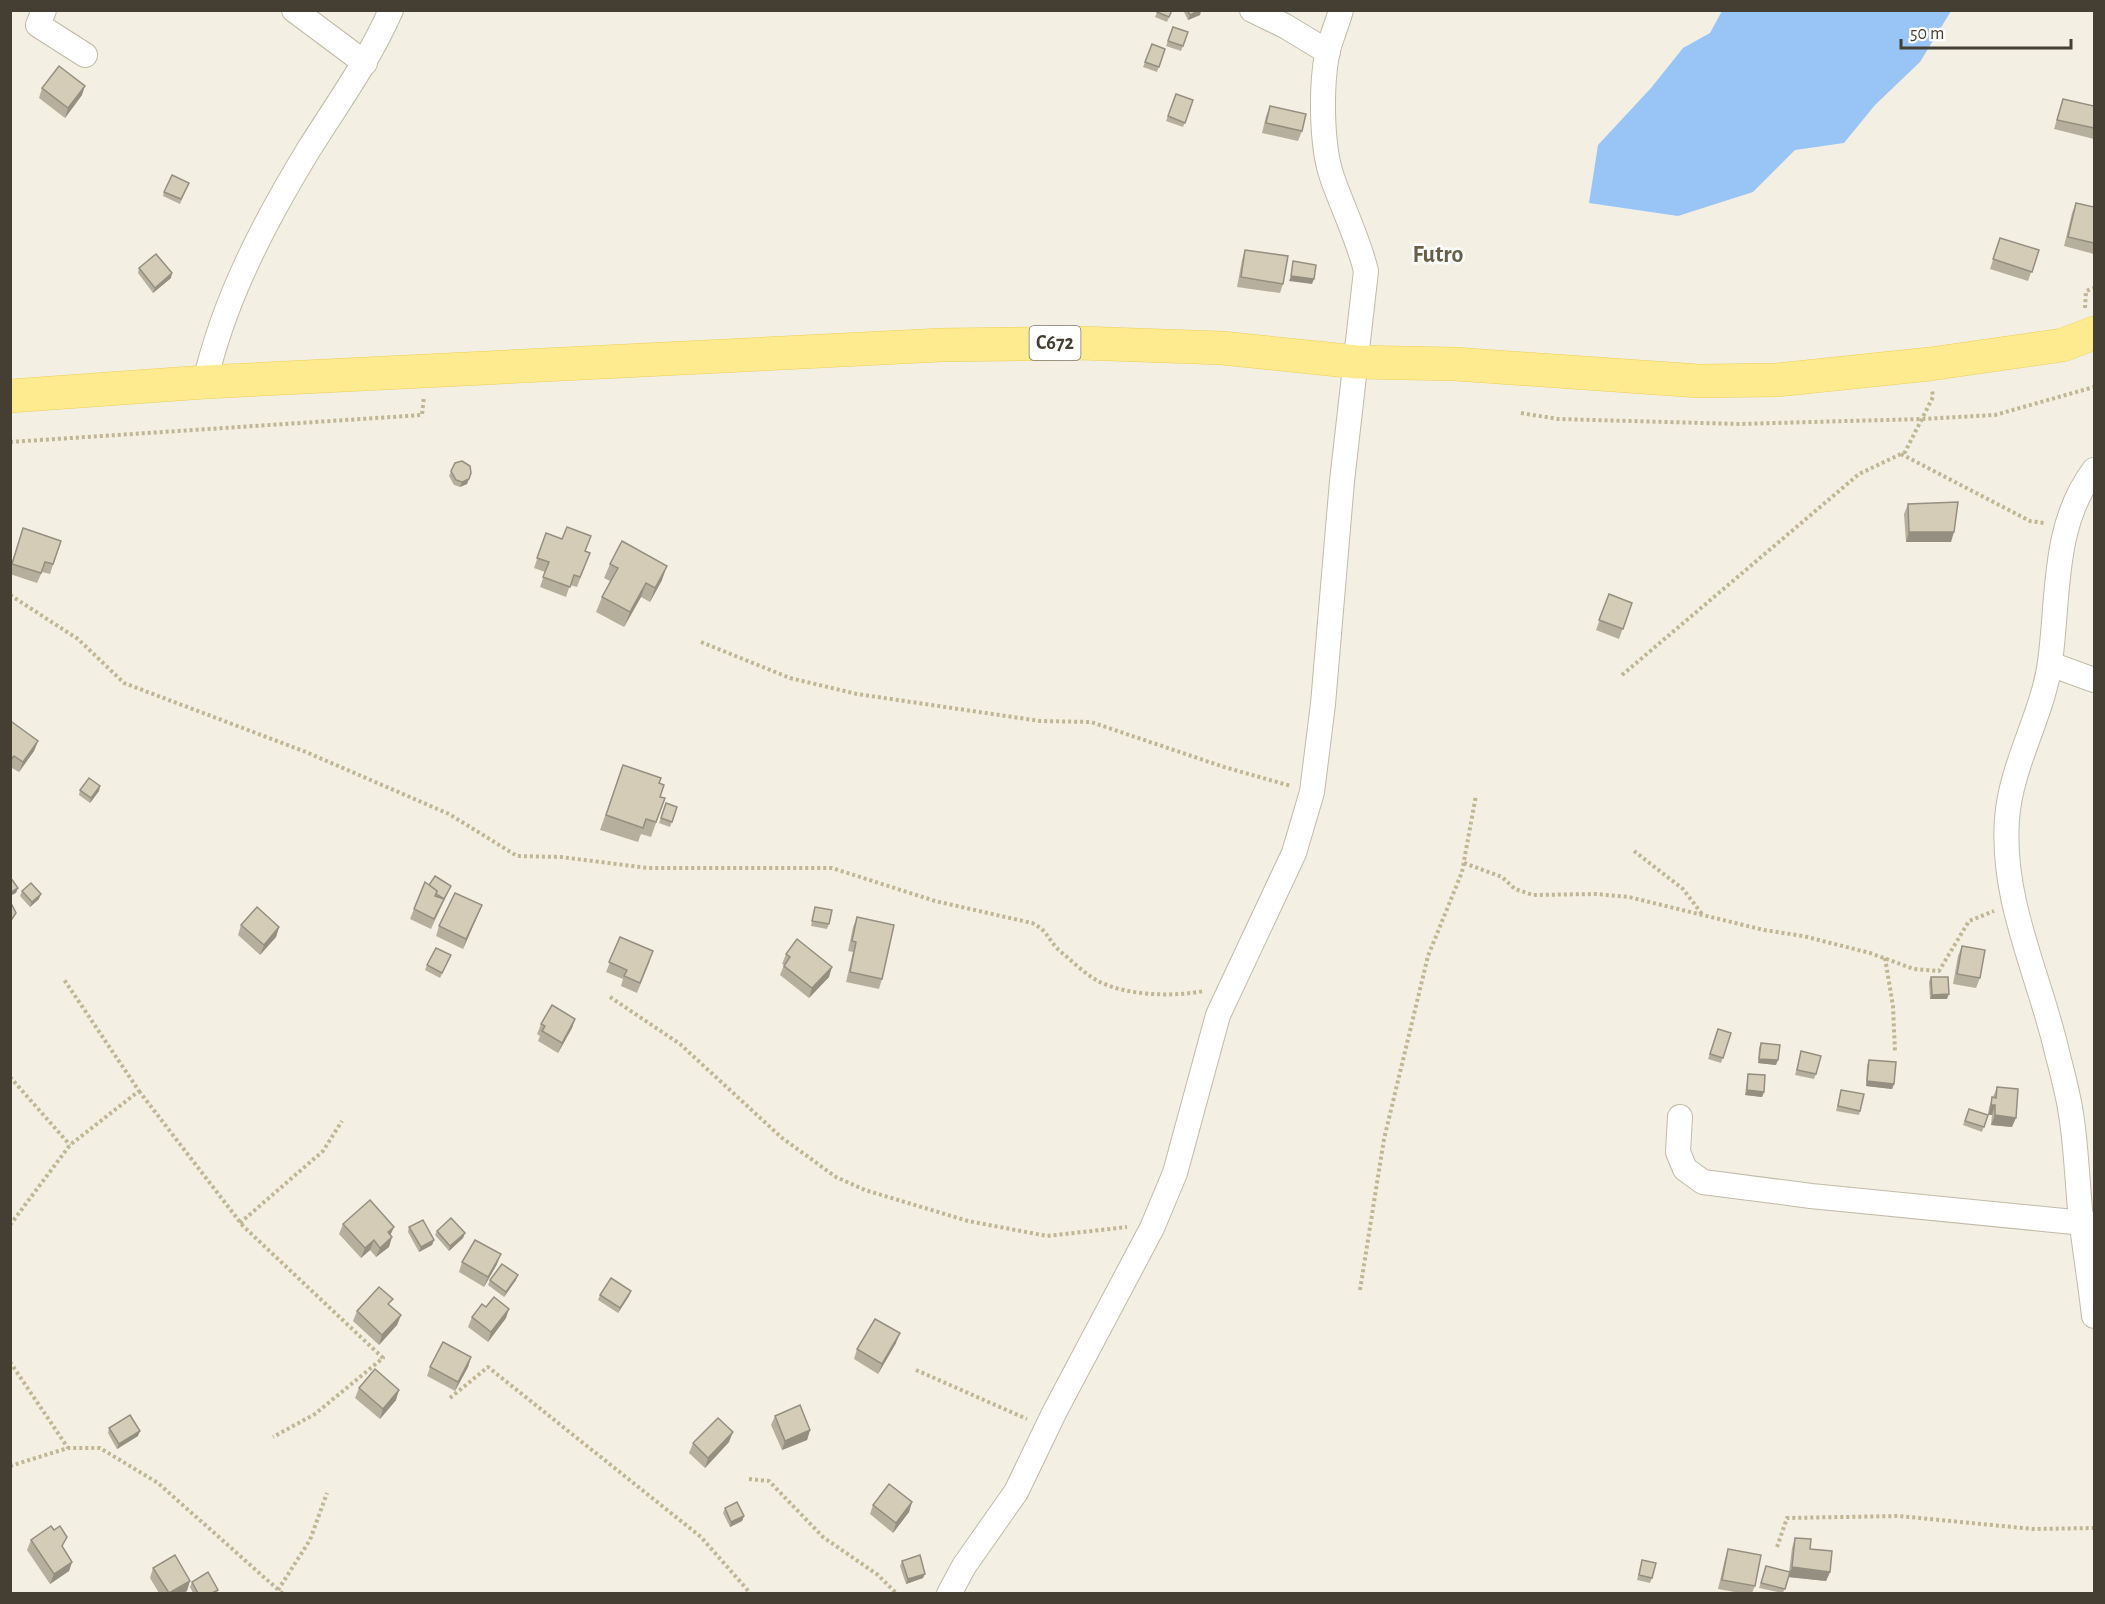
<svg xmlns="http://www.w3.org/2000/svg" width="2105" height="1604" viewBox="0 0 2105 1604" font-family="'Alegreya Sans',sans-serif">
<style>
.water{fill:#98c5f5}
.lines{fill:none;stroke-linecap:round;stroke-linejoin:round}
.minor-casing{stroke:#c1bba7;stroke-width:26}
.primary-casing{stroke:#eccf56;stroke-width:34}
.path{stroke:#c1b694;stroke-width:4;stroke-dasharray:3 3;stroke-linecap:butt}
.minor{stroke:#fff;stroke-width:24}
.primary{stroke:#ffeb8f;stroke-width:33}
.wall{fill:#b6af9d}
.shaded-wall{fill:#948f80}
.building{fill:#d4ccb7;stroke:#948f80;stroke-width:1.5}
.labels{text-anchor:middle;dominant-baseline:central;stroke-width:5;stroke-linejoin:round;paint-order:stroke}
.shield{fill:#fff;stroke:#7c7970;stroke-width:1.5}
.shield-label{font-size:20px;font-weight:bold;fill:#443f32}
.quarter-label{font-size:24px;font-weight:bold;fill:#685f49;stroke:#fff}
</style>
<rect width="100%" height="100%" fill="#f3efe2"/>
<path class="water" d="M 1722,11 L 1951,11 L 1920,62 L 1875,105 L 1844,143 L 1795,150 L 1753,192 L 1678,216 L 1589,203 L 1598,145 L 1651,88 L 1683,48 L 1710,33 Z"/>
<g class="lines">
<g class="minor-casing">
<g id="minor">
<path d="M 44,10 L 38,25 L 85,55"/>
<path d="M 294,10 L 365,63"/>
<path d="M 1252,10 L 1285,26 L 1328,52"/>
<path d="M 205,382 C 224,299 265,221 309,149 C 338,103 369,60 391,10"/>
<path d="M 2094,470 C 2052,526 2059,596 2050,662 C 2043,715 2011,764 2007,819 C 2001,901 2039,974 2057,1052 C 2062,1072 2068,1093 2071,1114 C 2076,1145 2077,1177 2080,1209 C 2084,1245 2090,1280 2094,1316"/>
<path d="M 2050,664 L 2094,680"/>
<path d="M 1680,1117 L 1678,1152 L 1685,1169 L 1703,1182 L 1811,1196 L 2094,1224"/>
<path d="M 949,1594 L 964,1566 L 1016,1492 L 1054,1413 L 1152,1228 L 1175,1173 L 1218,1015 L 1294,853 L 1312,792 L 1323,704 L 1342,481 L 1366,271 C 1358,238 1343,209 1332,177 C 1321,145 1321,87 1327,54 C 1330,40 1337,25 1341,10"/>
</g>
</g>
<g class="primary-casing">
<path id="primary" d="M 10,396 L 205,382 L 941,345 L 1080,343 L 1222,348 L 1357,362 L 1455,364 L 1699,381 L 1776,380 L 1930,364 L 2063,345 L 2094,333"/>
</g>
<g class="path">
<path d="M 2085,308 L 2086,291 L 2094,288"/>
<path d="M 1521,413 L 1558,419 L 1738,424 L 1922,419 L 1995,415 L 2094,387"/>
<path d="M 10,442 L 422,415 L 424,396"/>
<path d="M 1901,454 L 2030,521 L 2044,523"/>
<path d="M 10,595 L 78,639 L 124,683 L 306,752 L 449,814 L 517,856 L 561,857 L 648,868 L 832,868 L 935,901 L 1032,923 C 1049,931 1048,941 1061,952 C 1072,961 1085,974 1098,981 C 1127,996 1173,997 1204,991"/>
<path d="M 701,642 L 790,678 L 857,694 L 1040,721 L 1091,722 L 1224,767 L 1291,786"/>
<path d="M 1622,675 L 1859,474 L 1905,452 L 1933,397 L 1932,389"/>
<path d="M 1634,851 L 1683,889 L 1702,914"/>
<path d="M 1464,863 L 1502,877 L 1515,889 L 1533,895 L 1596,894 L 1629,897 L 1764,930 L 1803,936 L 1870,953 L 1914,969 L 1939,971 L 1969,921 L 1994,911"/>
<path d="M 1885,958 L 1893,1006 L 1895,1052"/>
<path d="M 610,997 L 680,1044 L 782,1138 L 836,1177 L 865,1190 L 968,1221 L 1047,1236 L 1127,1227"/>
<path d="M 10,1077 L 70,1145"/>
<path d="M 139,1091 L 243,1226 L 383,1358 L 315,1414 L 273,1437"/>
<path d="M 240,1223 L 323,1151 L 342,1121"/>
<path d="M 10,1225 L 70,1145 L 139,1091 L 63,978"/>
<path d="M 1360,1290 L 1384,1139 L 1428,956 L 1462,872 L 1476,795"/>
<path d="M 10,1362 L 68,1448"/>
<path d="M 916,1370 L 1027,1419"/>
<path d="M 450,1398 L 488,1367 L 701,1537 L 751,1594"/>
<path d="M 10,1466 L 68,1448 L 100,1448 L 158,1483 L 283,1594"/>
<path d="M 749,1479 L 769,1481 L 823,1537 L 878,1575 L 897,1594"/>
<path d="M 1777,1547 L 1787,1518 L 1899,1516 L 2033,1529 L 2094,1528"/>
<path d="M 278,1590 L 310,1540 L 327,1493"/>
</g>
<use href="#minor" class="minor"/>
<use href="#primary" class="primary"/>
</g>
<g class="wall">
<path d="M 1158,10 L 1172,10 L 1167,22 L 1155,17 Z"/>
<path d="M 1183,10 L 1201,10 L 1200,15 L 1188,20 Z"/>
<path d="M 1173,27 L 1188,32 L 1181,51 L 1166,46 Z"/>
<path d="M 1152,44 L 1165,49 L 1157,72 L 1143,67 Z"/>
<path d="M 42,88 L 82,95 L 65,118 L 39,98 Z"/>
<path d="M 1176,94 L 1193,100 L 1183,127 L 1166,121 Z"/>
<path d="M 2063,99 L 2094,106 L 2094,139 L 2054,129 Z"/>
<path d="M 1270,106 L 1302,131 L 1298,141 L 1262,133 L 1266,116 Z"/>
<path d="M 189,183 L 180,204 L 163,196 L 164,192 Z"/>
<path d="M 2076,203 L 2094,207 L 2094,254 L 2064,246 L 2072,213 Z"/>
<path d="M 2000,238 L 2039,250 L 2028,281 L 1990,269 Z"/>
<path d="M 1245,250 L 1283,284 L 1280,293 L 1237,287 L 1242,260 Z"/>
<path d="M 139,268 L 171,278 L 153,293 L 138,273 Z"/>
<path d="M 451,471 L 471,473 L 467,484 L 460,487 L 454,485 L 449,476 Z"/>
<path d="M 1908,504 L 1951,542 L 1906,542 L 1904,514 Z"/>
<path d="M 546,533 L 590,553 L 577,587 L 570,585 L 566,597 L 540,587 L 545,572 L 534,568 Z"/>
<path d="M 20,538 L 61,541 L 50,574 L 42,572 L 37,583 L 10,574 L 10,567 Z"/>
<path d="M 610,564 L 662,580 L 650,602 L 641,597 L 624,627 L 596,612 L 602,597 L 610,581 L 604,578 Z"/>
<path d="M 1609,594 L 1632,603 L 1619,639 L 1596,630 Z"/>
<path d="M 10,724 L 38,741 L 34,751 L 19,772 L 10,767 Z"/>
<path d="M 623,765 L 659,783 L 660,797 L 665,798 L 651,837 L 641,834 L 638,842 L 600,830 Z"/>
<path d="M 100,786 L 99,791 L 90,803 L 79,795 L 80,790 Z"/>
<path d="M 666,803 L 677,807 L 670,827 L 659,823 Z"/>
<path d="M 429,885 L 451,886 L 431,929 L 410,919 L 414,909 Z"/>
<path d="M 22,891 L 39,899 L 30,907 L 20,896 Z"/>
<path d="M 482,905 L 463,949 L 436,936 L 439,926 Z"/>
<path d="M 815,907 L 829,924 L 827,929 L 811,926 Z"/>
<path d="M 857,917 L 882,979 L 879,989 L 846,982 L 853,952 L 848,951 L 853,927 Z"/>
<path d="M 241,925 L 279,927 L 276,937 L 260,955 L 238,935 Z"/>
<path d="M 620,937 L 650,961 L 637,993 L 621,986 L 623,979 L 606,972 Z"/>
<path d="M 1962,946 L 1980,978 L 1976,988 L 1953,984 L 1958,956 Z"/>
<path d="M 786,954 L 829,977 L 809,998 L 780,975 L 784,965 L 782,964 Z"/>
<path d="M 451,955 L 440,978 L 425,970 L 427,965 Z"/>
<path d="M 1931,977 L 1947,999 L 1930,999 L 1929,982 Z"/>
<path d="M 575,1019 L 572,1028 L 558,1053 L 538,1041 L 540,1036 L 537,1034 L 541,1024 Z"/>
<path d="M 1718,1029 L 1731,1033 L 1721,1063 L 1708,1059 Z"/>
<path d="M 1761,1043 L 1776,1065 L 1758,1063 L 1759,1048 Z"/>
<path d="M 1801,1051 L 1816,1074 L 1814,1079 L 1795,1075 Z"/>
<path d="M 1869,1060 L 1894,1084 L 1892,1089 L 1866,1086 L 1867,1065 Z"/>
<path d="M 1748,1074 L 1764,1092 L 1762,1097 L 1745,1095 L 1747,1079 Z"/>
<path d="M 1997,1087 L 2012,1127 L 1991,1125 L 1992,1115 L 1988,1115 L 1989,1107 Z"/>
<path d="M 1841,1090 L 1860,1111 L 1859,1115 L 1836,1111 Z"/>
<path d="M 1969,1109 L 1988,1115 L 1982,1132 L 1963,1125 Z"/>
<path d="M 343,1224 L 391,1235 L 389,1247 L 376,1257 L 370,1250 L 361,1258 L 339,1234 Z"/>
<path d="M 409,1227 L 434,1240 L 432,1245 L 419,1252 L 408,1232 Z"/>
<path d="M 437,1231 L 465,1233 L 463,1238 L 449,1251 L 435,1235 Z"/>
<path d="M 462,1262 L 497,1264 L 484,1287 L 459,1272 Z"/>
<path d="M 490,1280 L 516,1280 L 504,1297 L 488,1285 Z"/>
<path d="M 631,1291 L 629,1296 L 618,1313 L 598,1300 L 600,1295 Z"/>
<path d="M 390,1306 L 401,1315 L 397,1325 L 379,1345 L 353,1321 L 357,1311 Z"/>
<path d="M 472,1317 L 506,1318 L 488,1342 L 468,1327 Z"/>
<path d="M 896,1343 L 878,1374 L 854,1359 L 857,1349 Z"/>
<path d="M 471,1357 L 468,1367 L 455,1391 L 427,1376 L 430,1367 Z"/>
<path d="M 359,1388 L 396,1400 L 380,1419 L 355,1398 Z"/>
<path d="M 775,1416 L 810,1430 L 807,1440 L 782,1450 L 771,1425 Z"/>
<path d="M 109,1428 L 138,1436 L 117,1449 L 108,1433 Z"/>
<path d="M 729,1442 L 705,1468 L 689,1453 L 693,1443 Z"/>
<path d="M 912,1502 L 909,1512 L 893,1533 L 870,1514 L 873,1505 Z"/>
<path d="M 725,1508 L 744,1516 L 742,1521 L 730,1527 L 723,1513 Z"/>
<path d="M 1795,1538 L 1810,1549 L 1830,1572 L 1826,1581 L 1788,1577 L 1783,1593 L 1759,1588 L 1766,1566 L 1789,1572 L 1792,1548 Z"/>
<path d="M 31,1540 L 63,1548 L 72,1562 L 69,1571 L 50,1584 L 27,1550 Z"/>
<path d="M 1728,1549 L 1755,1586 L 1752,1593 L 1740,1593 L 1718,1589 L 1725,1559 Z"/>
<path d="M 1642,1560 L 1652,1578 L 1650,1583 L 1637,1580 Z"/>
<path d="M 902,1561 L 923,1578 L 906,1584 L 900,1566 Z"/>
<path d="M 153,1568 L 187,1591 L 183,1593 L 159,1593 L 150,1578 Z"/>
<path d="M 192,1582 L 218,1590 L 217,1593 L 193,1593 L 190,1587 Z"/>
</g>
<g class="shaded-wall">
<path d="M 1200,10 L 1201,10 L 1200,15 L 1188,20 L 1190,15 Z"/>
<path d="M 85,86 L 82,95 L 65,118 L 68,108 Z"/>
<path d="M 172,273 L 171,278 L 153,293 L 155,288 Z"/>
<path d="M 1291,276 L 1314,279 L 1312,284 L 1289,281 Z"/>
<path d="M 469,479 L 467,484 L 460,487 L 462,482 Z"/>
<path d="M 1909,532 L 1954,532 L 1951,542 L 1906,542 Z"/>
<path d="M 667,566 L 662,580 L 650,602 L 655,588 Z"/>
<path d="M 646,583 L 641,597 L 624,627 L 630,612 Z"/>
<path d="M 38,741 L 34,751 L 19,772 L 23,762 Z"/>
<path d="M 100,786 L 99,791 L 90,803 L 91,798 Z"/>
<path d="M 18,888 L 16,893 L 10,896 L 10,893 Z"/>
<path d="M 41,894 L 39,899 L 30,907 L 32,902 Z"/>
<path d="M 482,905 L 478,915 L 463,949 L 466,939 Z"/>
<path d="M 279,927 L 276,937 L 260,955 L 264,945 Z"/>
<path d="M 832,967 L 829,977 L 809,998 L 812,988 Z"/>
<path d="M 1949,994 L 1947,999 L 1930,999 L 1932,995 Z"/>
<path d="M 575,1019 L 572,1028 L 558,1053 L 562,1043 Z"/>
<path d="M 1759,1059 L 1778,1060 L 1776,1065 L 1758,1063 Z"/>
<path d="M 1867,1081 L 1894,1084 L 1892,1089 L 1866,1086 Z"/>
<path d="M 1747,1090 L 1764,1092 L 1762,1097 L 1745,1095 Z"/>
<path d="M 1991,1105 L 1995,1105 L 1992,1115 L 1988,1115 Z"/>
<path d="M 1995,1115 L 2016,1118 L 2012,1127 L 1991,1125 Z"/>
<path d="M 394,1227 L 390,1236 L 388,1232 Z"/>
<path d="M 465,1233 L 463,1238 L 449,1251 L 450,1246 Z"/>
<path d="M 392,1237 L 389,1247 L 376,1257 L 380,1248 Z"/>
<path d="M 374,1240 L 370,1250 L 361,1258 L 365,1248 Z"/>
<path d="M 434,1240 L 432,1245 L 419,1252 L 421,1247 Z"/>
<path d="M 501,1254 L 497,1264 L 484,1287 L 488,1277 Z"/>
<path d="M 518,1275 L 516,1280 L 504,1297 L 506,1292 Z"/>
<path d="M 631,1291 L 629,1296 L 618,1313 L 620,1308 Z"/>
<path d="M 509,1309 L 506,1318 L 488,1342 L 491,1332 Z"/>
<path d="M 401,1315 L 397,1325 L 379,1345 L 382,1335 Z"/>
<path d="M 900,1333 L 896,1343 L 878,1374 L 882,1364 Z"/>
<path d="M 471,1357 L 468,1367 L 455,1391 L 458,1382 Z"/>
<path d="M 399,1390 L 396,1400 L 380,1419 L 383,1409 Z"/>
<path d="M 810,1430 L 807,1440 L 782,1450 L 785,1441 Z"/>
<path d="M 140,1431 L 138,1436 L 117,1449 L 119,1444 Z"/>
<path d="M 733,1432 L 729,1442 L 705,1468 L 708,1458 Z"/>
<path d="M 912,1502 L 909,1512 L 893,1533 L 896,1523 Z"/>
<path d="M 744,1516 L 742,1521 L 730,1527 L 731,1522 Z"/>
<path d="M 72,1562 L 69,1571 L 50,1584 L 54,1574 Z"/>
<path d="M 1792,1567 L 1830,1572 L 1826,1581 L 1788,1577 Z"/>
<path d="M 925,1574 L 923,1578 L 906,1584 L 908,1579 Z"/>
<path d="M 190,1581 L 187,1591 L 183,1593 L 170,1593 Z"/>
</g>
<g class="building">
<path d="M 1158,10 L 1172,10 L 1169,17 L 1157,12 Z"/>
<path d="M 1187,10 L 1200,10 L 1190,15 Z"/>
<path d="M 1173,27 L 1188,32 L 1183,46 L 1168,41 Z"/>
<path d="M 1152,44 L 1165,49 L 1159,67 L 1145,62 Z"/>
<path d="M 59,66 L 85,86 L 68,108 L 42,88 Z"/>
<path d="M 1176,94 L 1193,100 L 1185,123 L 1168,116 Z"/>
<path d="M 2063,99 L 2094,106 L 2094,128 L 2057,120 Z"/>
<path d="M 1270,106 L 1306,114 L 1302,131 L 1266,123 Z"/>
<path d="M 172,175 L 189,183 L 181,199 L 164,192 Z"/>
<path d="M 2076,203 L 2094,207 L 2094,243 L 2068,237 Z"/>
<path d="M 2000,238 L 2039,250 L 2032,272 L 1993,259 Z"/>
<path d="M 1245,250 L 1288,256 L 1283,284 L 1241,277 Z"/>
<path d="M 156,254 L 172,273 L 155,288 L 139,268 Z"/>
<path d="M 1293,261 L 1316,265 L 1314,279 L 1291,276 Z"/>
<path d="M 462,461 L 470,466 L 471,473 L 469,479 L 462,482 L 456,480 L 451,471 L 455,463 Z"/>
<path d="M 1958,502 L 1954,532 L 1909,532 L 1908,504 Z"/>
<path d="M 567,527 L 591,536 L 585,551 L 590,553 L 580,577 L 574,575 L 570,587 L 543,577 L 549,562 L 537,558 L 546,533 L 562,539 Z"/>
<path d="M 23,528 L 61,541 L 53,564 L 45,562 L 41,573 L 12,564 Z"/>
<path d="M 622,541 L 667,566 L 655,588 L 646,583 L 630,612 L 602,597 L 618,568 L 610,564 Z"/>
<path d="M 1609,594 L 1632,603 L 1623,629 L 1599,620 Z"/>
<path d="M 12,722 L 38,741 L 23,762 L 14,756 L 10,761 L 10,724 Z"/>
<path d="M 623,765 L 661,778 L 659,783 L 664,785 L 660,797 L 665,798 L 656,822 L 646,819 L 643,828 L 606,815 Z"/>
<path d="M 89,778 L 100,786 L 91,798 L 80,790 Z"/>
<path d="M 666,803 L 677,807 L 672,822 L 661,818 Z"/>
<path d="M 435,876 L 451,886 L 444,899 L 436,894 L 437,891 L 429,885 Z"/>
<path d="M 10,877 L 18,888 L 10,893 Z"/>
<path d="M 425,882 L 437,891 L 435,896 L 444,899 L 434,919 L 414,909 Z"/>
<path d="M 31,883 L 41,894 L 32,902 L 22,891 Z"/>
<path d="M 455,893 L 482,905 L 466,939 L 439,926 Z"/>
<path d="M 10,905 L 12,905 L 16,913 L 10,922 Z"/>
<path d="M 257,907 L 279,927 L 264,945 L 241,925 Z"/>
<path d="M 815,907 L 832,910 L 829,924 L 812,921 Z"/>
<path d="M 857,917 L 894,925 L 882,979 L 850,972 L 856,942 L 852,941 Z"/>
<path d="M 620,937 L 653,951 L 640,983 L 624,976 L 627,970 L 609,962 Z"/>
<path d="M 797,939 L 832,967 L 812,988 L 784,966 L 790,957 L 786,954 Z"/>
<path d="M 1962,946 L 1985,950 L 1980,978 L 1957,974 Z"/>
<path d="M 436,948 L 451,955 L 442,973 L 427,965 Z"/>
<path d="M 1931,977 L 1948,977 L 1949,994 L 1932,995 Z"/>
<path d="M 552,1005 L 575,1019 L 562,1043 L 542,1031 L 545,1026 L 541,1024 Z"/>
<path d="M 1718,1029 L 1731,1033 L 1723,1058 L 1710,1054 Z"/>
<path d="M 1761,1043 L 1780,1045 L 1778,1060 L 1759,1059 Z"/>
<path d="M 1801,1051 L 1821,1056 L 1816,1074 L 1797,1070 Z"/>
<path d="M 1869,1060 L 1896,1062 L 1894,1084 L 1867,1081 Z"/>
<path d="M 1748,1074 L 1765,1075 L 1764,1092 L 1747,1090 Z"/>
<path d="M 1997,1087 L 2018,1089 L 2016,1118 L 1995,1115 L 1995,1105 L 1991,1105 L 1992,1097 L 1996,1098 Z"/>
<path d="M 1841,1090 L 1864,1094 L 1860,1111 L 1838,1106 Z"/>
<path d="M 1969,1109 L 1988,1115 L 1984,1127 L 1965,1121 Z"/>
<path d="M 370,1200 L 394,1227 L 388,1232 L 392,1237 L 380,1248 L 374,1240 L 365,1248 L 343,1224 Z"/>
<path d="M 451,1218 L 465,1233 L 450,1246 L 437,1231 Z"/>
<path d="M 423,1220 L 434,1240 L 421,1247 L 409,1227 Z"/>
<path d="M 475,1240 L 501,1254 L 488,1277 L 462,1262 Z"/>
<path d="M 502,1264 L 518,1275 L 506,1292 L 490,1280 Z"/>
<path d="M 611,1278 L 631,1291 L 620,1308 L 600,1295 Z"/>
<path d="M 379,1287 L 393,1299 L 388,1304 L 401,1315 L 382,1335 L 357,1311 Z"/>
<path d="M 494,1297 L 509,1309 L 491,1332 L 472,1317 L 482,1304 L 486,1307 Z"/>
<path d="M 875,1319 L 900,1333 L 882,1364 L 857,1349 Z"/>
<path d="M 443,1342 L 471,1357 L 458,1382 L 430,1367 Z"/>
<path d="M 375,1369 L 399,1390 L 383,1409 L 359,1388 Z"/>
<path d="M 800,1405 L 810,1430 L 785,1441 L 775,1416 Z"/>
<path d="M 130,1415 L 140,1431 L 119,1444 L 109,1428 Z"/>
<path d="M 718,1418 L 733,1432 L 708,1458 L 693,1443 Z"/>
<path d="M 889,1484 L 912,1502 L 896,1523 L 873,1505 Z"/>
<path d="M 737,1502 L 744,1516 L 731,1522 L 725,1508 Z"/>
<path d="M 51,1526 L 54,1530 L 60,1526 L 67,1537 L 62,1546 L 72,1562 L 54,1574 L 31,1540 Z"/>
<path d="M 1795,1538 L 1811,1539 L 1810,1549 L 1832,1551 L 1830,1572 L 1792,1567 Z"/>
<path d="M 1728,1549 L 1761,1555 L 1755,1586 L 1722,1580 Z"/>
<path d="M 175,1555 L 190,1581 L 169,1593 L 153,1568 Z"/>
<path d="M 920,1555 L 925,1574 L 908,1579 L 902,1561 Z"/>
<path d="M 1642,1560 L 1656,1563 L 1652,1578 L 1639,1575 Z"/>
<path d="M 1766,1566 L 1790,1572 L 1785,1589 L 1761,1583 Z"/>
<path d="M 208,1572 L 218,1590 L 212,1593 L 198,1593 L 192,1582 Z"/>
</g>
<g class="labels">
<rect class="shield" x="1029.5" y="326" width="51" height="34" rx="4.5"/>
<g class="shield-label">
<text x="1055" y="343">C672</text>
</g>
<g class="quarter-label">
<text x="1438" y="255">Futro</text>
</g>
</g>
<rect width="2105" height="1604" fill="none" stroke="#443f32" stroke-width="24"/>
<path d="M1901 39v9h170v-9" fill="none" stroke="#443f32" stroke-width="3"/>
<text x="1910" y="39" font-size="18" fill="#443f32" stroke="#ffffff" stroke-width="4.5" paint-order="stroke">50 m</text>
</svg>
